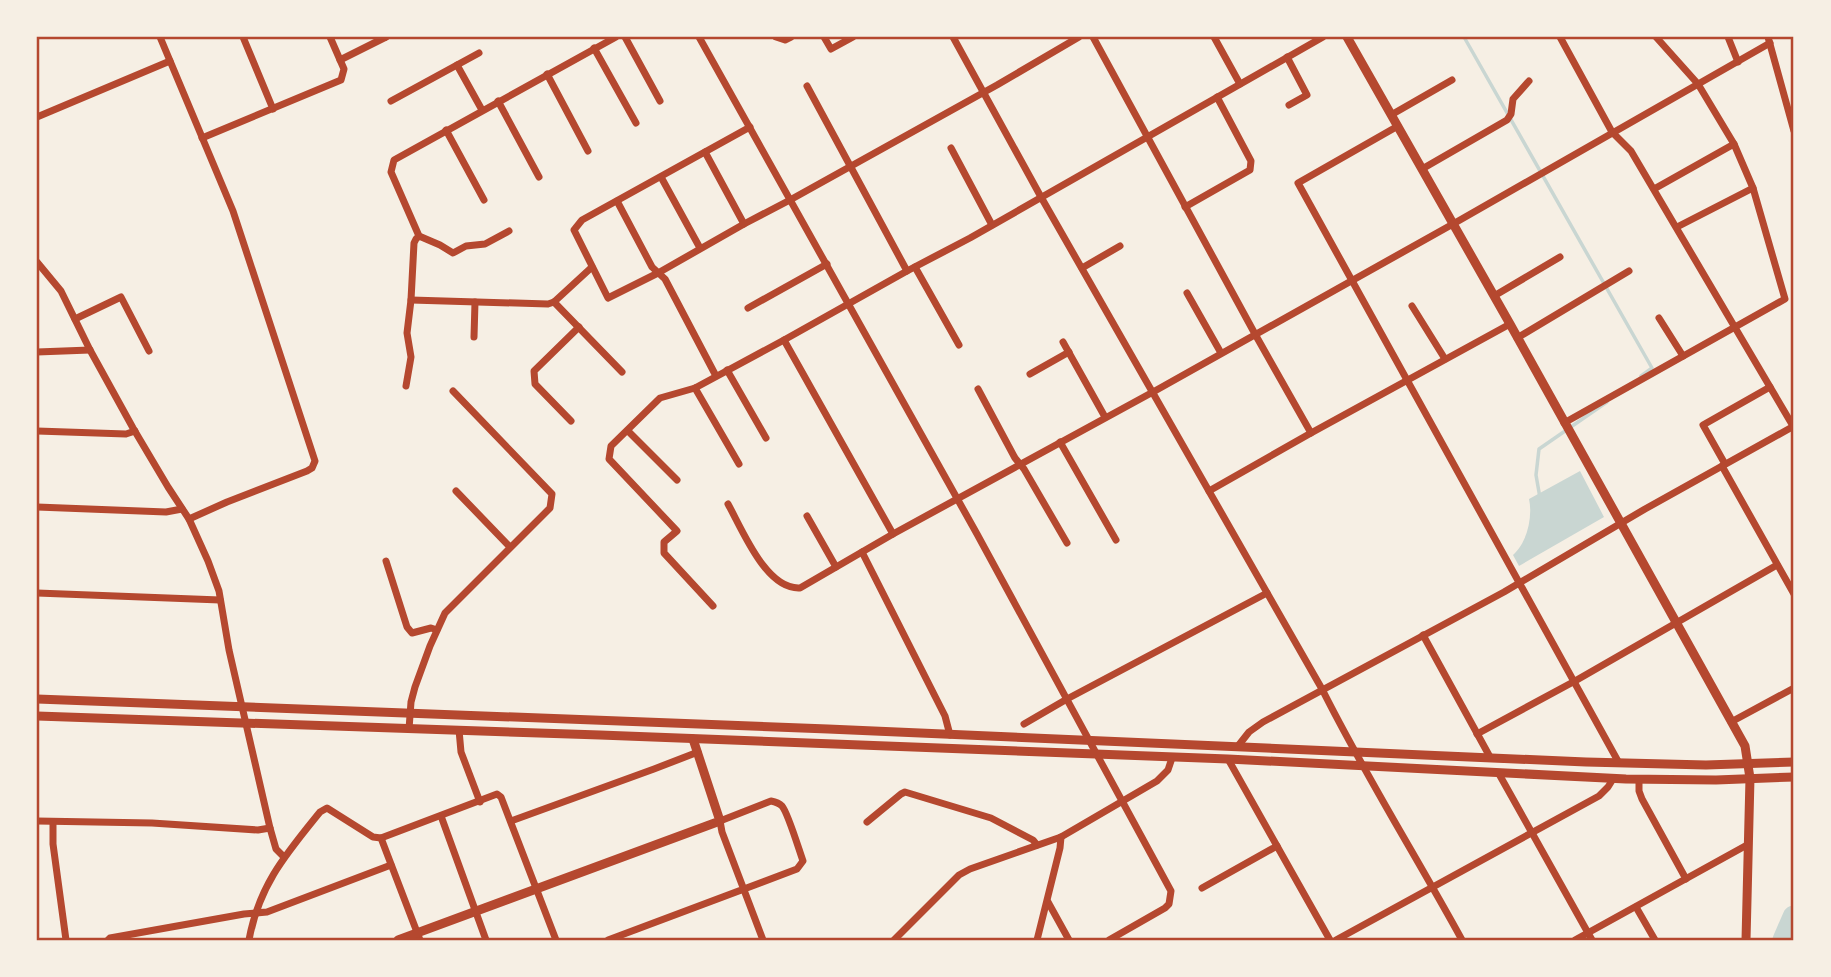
<svg xmlns="http://www.w3.org/2000/svg" width="1831" height="977" viewBox="0 0 1831 977" font-family="'DejaVu Sans',sans-serif">
<style>
.water{fill:#c9d6d2}
.lines{fill:none;stroke-linecap:round;stroke-linejoin:round}
.stream{stroke:#c9d6d2;stroke-width:3.5}
.river{stroke:#c9d6d2;stroke-width:23}
.minor{stroke:#b5482f;stroke-width:7}
.tertiary{stroke:#b5482f;stroke-width:9}
.neatline{fill:none;stroke:#b5482f;stroke-width:2.5}
</style>
<rect width="100%" height="100%" fill="#f6efe4"/>
<path class="water" d="M 1580,471 L 1604,517 L 1519,566 L 1513,555 C 1527,543 1533,517 1529,499 Z"/>
<g class="lines">
<g class="stream">
<path d="M 1464,37 L 1652,368 L 1641,376"/>
<path d="M 1540,498 L 1536,475 L 1539,449 L 1607,402"/>
</g>
<path class="river" d="M 1784,940 L 1794,917"/>
<g class="minor">
<path d="M 160,37 L 233,211 L 315,461 L 312,468 L 307,471 L 227,502 L 189,519"/>
<path d="M 243,37 L 273,109"/>
<path d="M 625,37 L 660,101"/>
<path d="M 699,37 L 977,534 L 1171,891 L 1169,904 L 1165,908 L 1109,940"/>
<path d="M 776,37 L 785,40 L 791,37"/>
<path d="M 824,37 L 831,49 L 853,37"/>
<path d="M 953,37 L 1041,197 L 1322,689 C 1365,775 1416,856 1462,940"/>
<path d="M 1093,37 L 1255,334 L 1311,433"/>
<path d="M 1214,37 L 1240,84"/>
<path d="M 1560,37 L 1612,132 L 1631,151 L 1793,426"/>
<path d="M 1728,37 L 1738,62"/>
<path d="M 1768,37 L 1794,131"/>
<path d="M 594,48 L 636,123"/>
<path d="M 1287,57 L 1307,95 L 1289,105"/>
<path d="M 340,60 L 386,37"/>
<path d="M 457,65 L 482,110"/>
<path d="M 547,74 L 588,151"/>
<path d="M 807,86 L 907,271"/>
<path d="M 391,101 L 479,53"/>
<path d="M 498,101 L 539,177"/>
<path d="M 1391,115 L 1452,80"/>
<path d="M 37,117 L 170,61"/>
<path d="M 1398,126 L 1298,183 L 1619,763"/>
<path d="M 750,127 L 582,220 L 574,230 L 608,298 L 658,273 L 744,224 L 790,200 L 997,85 L 1079,37"/>
<path d="M 446,130 L 484,200"/>
<path d="M 202,138 L 341,80 L 344,69 L 330,37"/>
<path d="M 951,148 L 992,225"/>
<path d="M 705,152 L 744,224"/>
<path d="M 1422,169 L 1507,120 L 1511,114 L 1513,99 L 1529,81"/>
<path d="M 661,177 L 700,248"/>
<path d="M 1654,189 L 1734,144"/>
<path d="M 617,201 L 652,267 L 665,279 L 716,376"/>
<path d="M 1185,207 L 1250,170 L 1251,161 L 1217,97"/>
<path d="M 1677,227 L 1753,188"/>
<path d="M 509,231 L 485,244 L 466,246 L 453,253 L 440,245 L 419,236 L 391,172 L 394,160 L 616,37"/>
<path d="M 37,262 L 61,291 L 90,350 L 133,428 L 168,487 L 189,519 L 208,561 L 219,591 L 229,650 L 270,828 L 276,849 L 284,857"/>
<path d="M 915,267 L 959,345"/>
<path d="M 1082,268 L 1120,246"/>
<path d="M 1187,293 L 1221,353"/>
<path d="M 1494,296 L 1560,257"/>
<path d="M 411,300 L 548,304 L 554,302 L 592,267"/>
<path d="M 554,302 L 622,372"/>
<path d="M 1412,306 L 1445,359"/>
<path d="M 748,308 L 827,264"/>
<path d="M 1659,318 L 1683,356"/>
<path d="M 75,319 L 121,297 L 149,351"/>
<path d="M 474,337 L 475,302"/>
<path d="M 1517,338 L 1629,271"/>
<path d="M 784,340 L 893,534"/>
<path d="M 1063,342 L 1105,417"/>
<path d="M 37,352 L 90,350"/>
<path d="M 727,370 L 766,438"/>
<path d="M 1030,374 L 1069,352"/>
<path d="M 406,386 L 411,357 L 407,333 L 411,300 L 414,243 L 416,239 L 419,236"/>
<path d="M 695,388 L 739,464"/>
<path d="M 978,389 L 1015,458 L 1024,469 L 1067,543"/>
<path d="M 571,421 L 535,384 L 534,371 L 579,327"/>
<path d="M 1564,423 L 1785,299 L 1753,188 L 1734,144 L 1698,84 L 1656,37"/>
<path d="M 37,431 L 126,434 L 135,431"/>
<path d="M 628,431 L 677,480"/>
<path d="M 1060,442 L 1116,540"/>
<path d="M 1725,464 L 1703,425 L 1770,387"/>
<path d="M 1722,466 L 1794,594"/>
<path d="M 456,491 L 510,547"/>
<path d="M 1209,491 L 1311,433 L 1510,324"/>
<path d="M 728,504 C 742,529 766,590 800,588 L 893,534 L 1153,392 L 1453,224 L 1770,43"/>
<path d="M 37,507 L 166,512 L 182,509"/>
<path d="M 807,516 L 836,567"/>
<path d="M 862,552 L 945,716 L 950,735"/>
<path d="M 386,561 L 407,627 L 412,633 L 431,628 L 437,630"/>
<path d="M 37,593 L 220,600"/>
<path d="M 713,606 L 664,553 L 664,542 L 677,531 L 609,459 L 611,446 L 660,398 L 695,388 L 784,340 L 907,271 L 970,238 L 1323,37"/>
<path d="M 1423,635 L 1490,757"/>
<path d="M 1731,722 L 1794,688"/>
<path d="M 1024,724 L 1067,699 L 1267,593"/>
<path d="M 409,729 L 411,702 L 415,687 L 430,646 L 445,613 L 550,508 L 552,494 L 453,391"/>
<path d="M 459,730 L 461,752 L 480,802"/>
<path d="M 1477,734 L 1575,681 L 1777,565"/>
<path d="M 1238,746 L 1249,732 L 1263,722 L 1504,592 L 1645,509 L 1794,426"/>
<path d="M 1228,759 L 1330,940"/>
<path d="M 1499,774 L 1592,940"/>
<path d="M 1639,780 L 1639,791 L 1642,799 L 1686,879"/>
<path d="M 441,816 L 486,940"/>
<path d="M 37,821 L 152,823 L 258,830 L 270,828"/>
<path d="M 511,821 L 654,769 L 698,752"/>
<path d="M 53,822 L 53,844 L 66,940"/>
<path d="M 867,822 L 901,794 L 905,792 L 991,818 L 1033,840 L 1037,845"/>
<path d="M 381,838 L 497,794 L 501,797 L 556,940"/>
<path d="M 1202,888 L 1277,846"/>
<path d="M 1048,902 L 1069,940"/>
<path d="M 1636,907 L 1655,940"/>
<path d="M 108,940 L 110,938 L 244,914 L 267,912 L 391,865"/>
<path d="M 249,940 C 259,885 286,854 320,812 L 327,808 L 373,837 L 381,838 L 420,940"/>
<path d="M 608,940 L 797,869 L 803,861 C 799,850 788,813 782,806 C 779,803 776,802 771,801 L 720,821 L 722,832 L 763,940"/>
<path d="M 894,940 L 959,875 L 970,869 L 1061,837 L 1157,781 L 1168,770 L 1172,758"/>
<path d="M 1037,940 L 1060,848 L 1061,837"/>
<path d="M 1336,940 L 1599,796 L 1608,787 L 1613,779"/>
<path d="M 1575,940 L 1747,845"/>
</g>
<g class="tertiary">
<path d="M 1347,37 L 1510,324 L 1745,746 L 1750,778 L 1746,940"/>
<path d="M 37,699 L 828,729 L 1586,762 L 1706,765 L 1794,762"/>
<path d="M 37,716 L 600,735 L 1228,759 L 1626,779 L 1716,780 L 1794,777"/>
<path d="M 398,940 L 720,821 L 693,739"/>
</g>
</g>
<rect width="1831" height="977" fill="none" stroke="#f6efe4" stroke-width="77"/>
<rect x="38" y="38" width="1754" height="901" class="neatline"/>
</svg>
